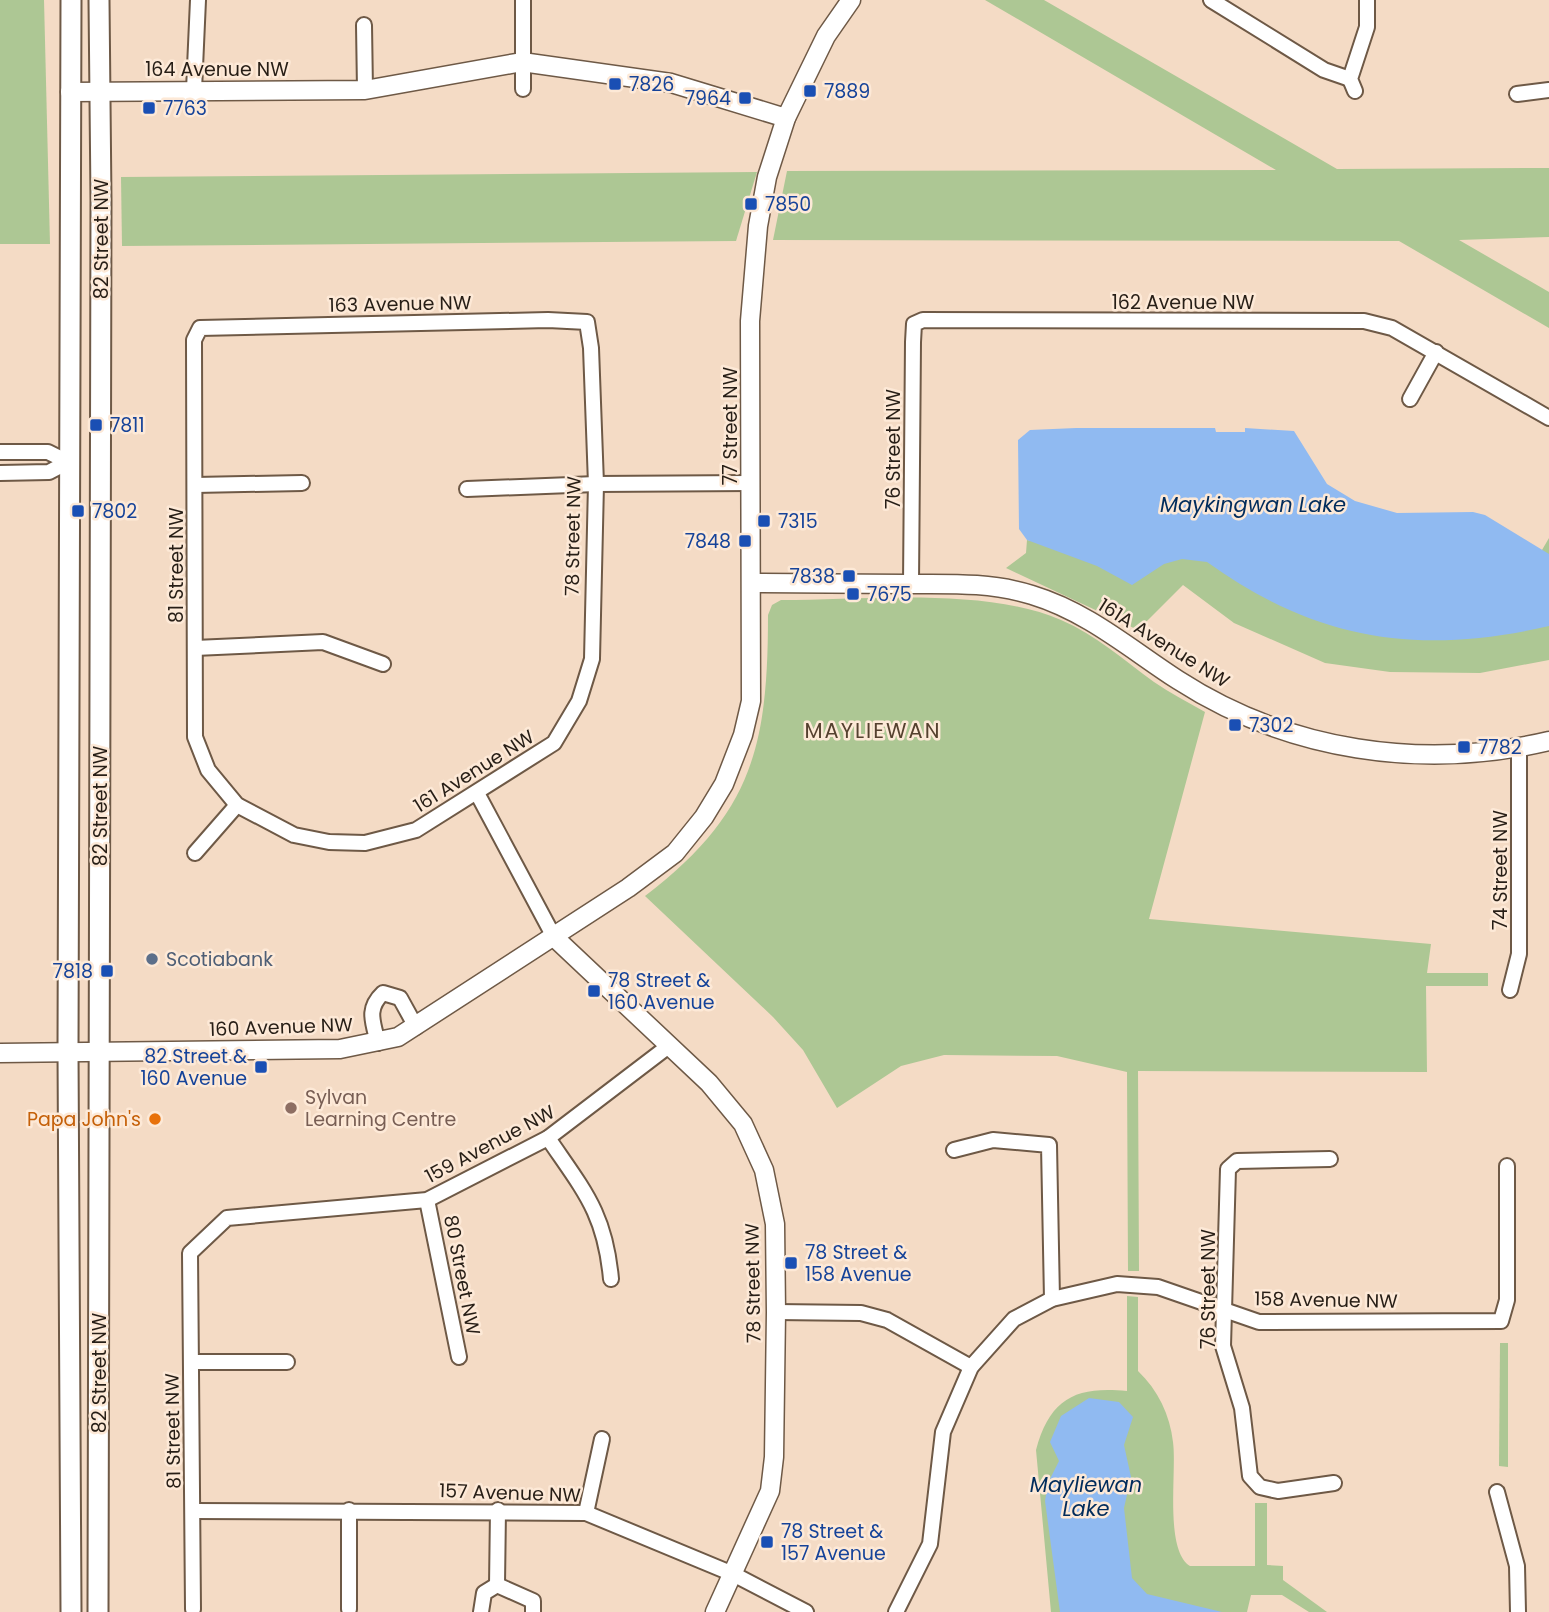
<svg xmlns="http://www.w3.org/2000/svg" width="1549" height="1612" viewBox="0 0 1549 1612" font-family="Poppins,sans-serif">
<style>
.green{fill:#adc794}
.water{fill:#90baf1}
.lines{fill:none;stroke-linecap:round;stroke-linejoin:round}
.minor-casing{stroke:#6e5946;stroke-width:18}
.tertiary-casing{stroke:#6e5946;stroke-width:21}
.secondary-casing{stroke:#6e5946;stroke-width:23}
.minor{stroke:#fff;stroke-width:14}
.tertiary{stroke:#fff;stroke-width:18}
.secondary{stroke:#fff;stroke-width:19}
.transit-dot{fill:#1a4fb4;stroke:#fde9d7;stroke-width:2.5}
.service-dot{fill:#5c6f8a;stroke:#fde9d7;stroke-width:2.5}
.education-dot{fill:#8d6e63;stroke:#fde9d7;stroke-width:2.5}
.food-dot{fill:#e8710a;stroke:#fde9d7;stroke-width:2.5}
.labels{text-anchor:middle;dominant-baseline:central;stroke-width:5;stroke-linejoin:round;paint-order:stroke}
.street-label{font-size:19px;fill:#271e16;stroke:#fde9d7}
.transit-label{font-size:19px;fill:#164399;stroke:#fde9d7;text-anchor:start}
.service-label{font-size:19px;fill:#4e5e75;stroke:#fde9d7;text-anchor:start}
.education-label{font-size:19px;fill:#785e54;stroke:#fde9d7;text-anchor:start}
.food-label{font-size:19px;fill:#c56008;stroke:#fde9d7;text-anchor:end}
.water-label{font-size:21px;font-style:italic;fill:#012c5c;stroke:#fde9d7}
.neighbourhood-label{font-size:21px;letter-spacing:2px;fill:#55412f;stroke:#fde9d7}
</style>
<rect width="100%" height="100%" fill="#f4dbc5"/>
<g class="green">
<path d="M 0,0 L 44,0 L 50,244 L 0,244 Z"/>
<path d="M 985,0 L 1044,0 L 1337,169 L 1549,168 L 1549,237 L 1459,240 L 1549,292 L 1549,328 L 1399,241 L 773,240 L 787,171 L 1276,170 Z"/>
<path d="M 757,172 L 736,241 L 122,246 L 121,177 Z"/>
<path d="M 1549,538 L 1549,660 L 1480,673 L 1390,672 L 1325,663 L 1234,623 L 1183,585 L 1138,630 L 1006,568 L 1026,553 L 1027,540 L 1122,560 L 1185,546 L 1545,603 L 1542,550 Z"/>
<path d="M 781,600 C 865,600 985,587 1061,620 C 1096,635 1124,660 1154,682 C 1170,693 1188,702 1205,712 L 1149,919 L 1431,944 L 1427,973 L 1488,973 L 1488,986 L 1426,986 L 1427,1072 L 1138,1071 L 1139,1271 L 1128,1271 L 1127,1072 L 1057,1056 L 944,1055 L 901,1066 L 837,1108 L 803,1050 L 773,1017 L 645,896 C 753,814 768,745 768,615 L 772,605 Z"/>
<path d="M 1127,1296 L 1138,1297 L 1138,1371 C 1158,1390 1170,1415 1173,1442 C 1177,1471 1164,1550 1190,1566 L 1255,1566 L 1255,1503 L 1267,1503 L 1267,1565 L 1283,1566 L 1283,1580 L 1327,1612 L 1309,1612 L 1282,1595 L 1251,1595 L 1247,1612 L 1051,1612 L 1036,1450 C 1050,1398 1076,1386 1127,1391 Z"/>
<path d="M 1500,1343 L 1508,1343 L 1508,1467 L 1499,1466 Z"/>
</g>
<g class="water">
<path d="M 1076,428 L 1215,428 L 1216,432 L 1245,432 L 1245,428 L 1294,431 L 1327,484 L 1355,501 L 1397,513 L 1473,512 L 1485,515 L 1549,554 L 1549,626 C 1419,656 1317,641 1207,562 L 1182,559 L 1164,564 L 1132,585 L 1097,566 L 1027,540 L 1019,529 L 1018,440 L 1030,430 Z"/>
<path d="M 1089,1398 L 1119,1402 L 1133,1417 L 1124,1445 L 1131,1477 L 1124,1508 L 1132,1578 L 1147,1594 L 1222,1612 L 1060,1612 L 1045,1501 L 1048,1483 L 1059,1461 L 1050,1442 L 1061,1416 Z"/>
</g>
<g class="lines">
<g class="minor-casing">
<g id="minor">
<path d="M 523,0 L 523,89"/>
<path d="M 1211,0 L 1324,70 L 1350,79"/>
<path d="M 364,25 L 365,90"/>
<path d="M 194,90 L 198,0"/>
<path d="M 1355,91 L 1350,79 L 1367,27 L 1367,0"/>
<path d="M 1517,94 L 1549,90"/>
<path d="M 548,320 L 587,322 L 591,348 L 596,484 L 592,659 L 579,701 L 554,743 L 416,830 L 365,843 L 329,842 L 294,835 L 237,805 L 208,770 L 195,737 L 194,340 L 200,328 Z"/>
<path d="M 1410,399 L 1436,352"/>
<path d="M 0,452 L 48,452 L 68,462"/>
<path d="M 0,473 L 49,472 L 68,462"/>
<path d="M 195,485 L 302,483"/>
<path d="M 467,489 L 596,484 L 751,483"/>
<path d="M 911,584 L 913,342 L 914,324 L 923,320 L 1364,321 L 1392,328 L 1549,418"/>
<path d="M 195,648 L 323,642 L 383,664"/>
<path d="M 477,793 L 554,937"/>
<path d="M 195,853 L 237,805"/>
<path d="M 1510,990 L 1519,954 L 1519,748"/>
<path d="M 378,1043 C 373,1022 366,1009 383,993 L 400,998 L 416,1027"/>
<path d="M 548,1138 C 584,1191 605,1213 611,1279"/>
<path d="M 954,1150 L 993,1140 L 1049,1145 L 1052,1299"/>
<path d="M 1330,1159 L 1237,1161 L 1228,1169 L 1223,1346 L 1242,1408 L 1250,1476 L 1260,1487 L 1278,1491 L 1334,1483"/>
<path d="M 427,1200 L 459,1357"/>
<path d="M 776,1312 L 861,1313 L 887,1320 L 971,1367"/>
<path d="M 192,1362 L 287,1362"/>
<path d="M 1497,1492 L 1517,1566 L 1518,1612"/>
<path d="M 193,1511 L 586,1513 L 733,1574 L 806,1612"/>
<path d="M 586,1513 L 602,1439"/>
<path d="M 497,1585 L 498,1510"/>
<path d="M 497,1585 L 533,1601 L 533,1612"/>
<path d="M 193,1609 L 190,1253 L 227,1218 L 427,1200 L 548,1138 L 670,1045"/>
<path d="M 349,1609 L 349,1510"/>
<path d="M 481,1612 L 484,1593 L 497,1585"/>
<path d="M 896,1612 L 930,1544 L 943,1432 L 971,1367 L 1014,1319 L 1052,1299 L 1117,1284 L 1158,1287 L 1259,1322 L 1501,1321 L 1507,1300 L 1507,1166"/>
</g>
</g>
<g class="tertiary-casing">
<g id="tertiary">
<path d="M 70,92 L 365,90 L 522,62 L 671,83 L 786,118"/>
<path d="M 752,583 C 803,583 855,584 906,584 C 948,584 991,582 1032,595 C 1088,612 1130,649 1178,680 C 1288,751 1422,771 1549,741"/>
<path d="M 554,937 L 709,1083 L 743,1124 L 764,1170 L 775,1224 L 776,1312 L 774,1457 L 770,1491 L 715,1612"/>
<path d="M 0,1053 L 340,1049 L 398,1037 L 628,888 L 675,853 L 704,817 L 724,784 L 743,735 L 751,701 L 750,321 L 758,226 L 767,177 L 786,118 L 826,36 L 851,0"/>
</g>
</g>
<g class="secondary-casing">
<g id="secondary">
<path d="M 71,0 L 68,1051 L 71,1612"/>
<path d="M 98,1612 L 101,200 L 99,0"/>
</g>
</g>
<use href="#minor" class="minor"/>
<use href="#tertiary" class="tertiary"/>
<use href="#secondary" class="secondary"/>
</g>
<g class="transit-dot">
<rect x="608" y="77" width="14" height="14" rx="3.5"/>
<rect x="803" y="84" width="14" height="14" rx="3.5"/>
<rect x="738" y="91" width="14" height="14" rx="3.5"/>
<rect x="142" y="101" width="14" height="14" rx="3.5"/>
<rect x="744" y="197" width="14" height="14" rx="3.5"/>
<rect x="89" y="418" width="14" height="14" rx="3.5"/>
<rect x="71" y="504" width="14" height="14" rx="3.5"/>
<rect x="757" y="514" width="14" height="14" rx="3.5"/>
<rect x="738" y="534" width="14" height="14" rx="3.5"/>
<rect x="842" y="569" width="14" height="14" rx="3.5"/>
<rect x="846" y="587" width="14" height="14" rx="3.5"/>
<rect x="1228" y="718" width="14" height="14" rx="3.5"/>
<rect x="1457" y="740" width="14" height="14" rx="3.5"/>
<rect x="100" y="964" width="14" height="14" rx="3.5"/>
<rect x="587" y="984" width="14" height="14" rx="3.5"/>
<rect x="254" y="1060" width="14" height="14" rx="3.5"/>
<rect x="784" y="1256" width="14" height="14" rx="3.5"/>
<rect x="760" y="1535" width="14" height="14" rx="3.5"/>
</g>
<circle class="service-dot" cx="152" cy="959" r="7"/>
<circle class="education-dot" cx="291" cy="1108" r="7"/>
<circle class="food-dot" cx="155" cy="1119" r="7"/>
<g class="labels">
<g class="street-label">
<text x="217" y="69">164 Avenue NW</text>
<text transform="translate(101 239) rotate(-90)">82 Street NW</text>
<text x="1183" y="302">162 Avenue NW</text>
<text transform="translate(400 304) rotate(-1)">163 Avenue NW</text>
<text transform="translate(730 426) rotate(-90)">77 Street NW</text>
<text transform="translate(893 449) rotate(-90)">76 Street NW</text>
<text transform="translate(573 536) rotate(-89)">78 Street NW</text>
<text transform="translate(176 565) rotate(-90)">81 Street NW</text>
<text transform="translate(1164 643) rotate(32)">161A Avenue NW</text>
<text transform="translate(474 771) rotate(-32)">161 Avenue NW</text>
<text transform="translate(100 806) rotate(-90)">82 Street NW</text>
<text transform="translate(1500 870) rotate(-90)">74 Street NW</text>
<text transform="translate(281 1027) rotate(-2)">160 Avenue NW</text>
<text transform="translate(490 1144) rotate(-28)">159 Avenue NW</text>
<text transform="translate(462 1275) rotate(79)">80 Street NW</text>
<text transform="translate(753 1283) rotate(-91)">78 Street NW</text>
<text transform="translate(1208 1289) rotate(-90)">76 Street NW</text>
<text transform="translate(1326 1300) rotate(1)">158 Avenue NW</text>
<text transform="translate(99 1373) rotate(-90)">82 Street NW</text>
<text transform="translate(173 1431) rotate(-91)">81 Street NW</text>
<text transform="translate(510 1493) rotate(2)">157 Avenue NW</text>
</g>
<g class="transit-label">
<text x="629" y="84">7826</text>
<text x="824" y="91">7889</text>
<text x="731" y="98" text-anchor="end">7964</text>
<text x="163" y="108">7763</text>
<text x="765" y="204">7850</text>
<text x="110" y="425">7811</text>
<text x="92" y="511">7802</text>
<text x="778" y="521">7315</text>
<text x="731" y="541" text-anchor="end">7848</text>
<text x="835" y="576" text-anchor="end">7838</text>
<text x="867" y="594">7675</text>
<text x="1249" y="725">7302</text>
<text x="1478" y="747">7782</text>
<text x="93" y="971" text-anchor="end">7818</text>
<text x="608" y="980">78 Street &amp;<tspan x="608" dy="22">160 Avenue</tspan></text>
<text x="247" y="1056" text-anchor="end">82 Street &amp;<tspan x="247" dy="22">160 Avenue</tspan></text>
<text x="805" y="1252">78 Street &amp;<tspan x="805" dy="22">158 Avenue</tspan></text>
<text x="781" y="1531">78 Street &amp;<tspan x="781" dy="22">157 Avenue</tspan></text>
</g>
<g class="service-label">
<text x="166" y="959">Scotiabank</text>
</g>
<g class="education-label">
<text x="305" y="1097">Sylvan<tspan x="305" dy="22">Learning Centre</tspan></text>
</g>
<g class="food-label">
<text x="141" y="1119">Papa John's</text>
</g>
<g class="water-label">
<text x="1253" y="504">Maykingwan Lake</text>
<text x="1086" y="1484">Mayliewan<tspan x="1086" dy="24">Lake</tspan></text>
</g>
<g class="neighbourhood-label">
<text x="873" y="730">MAYLIEWAN</text>
</g>
</g>
</svg>
